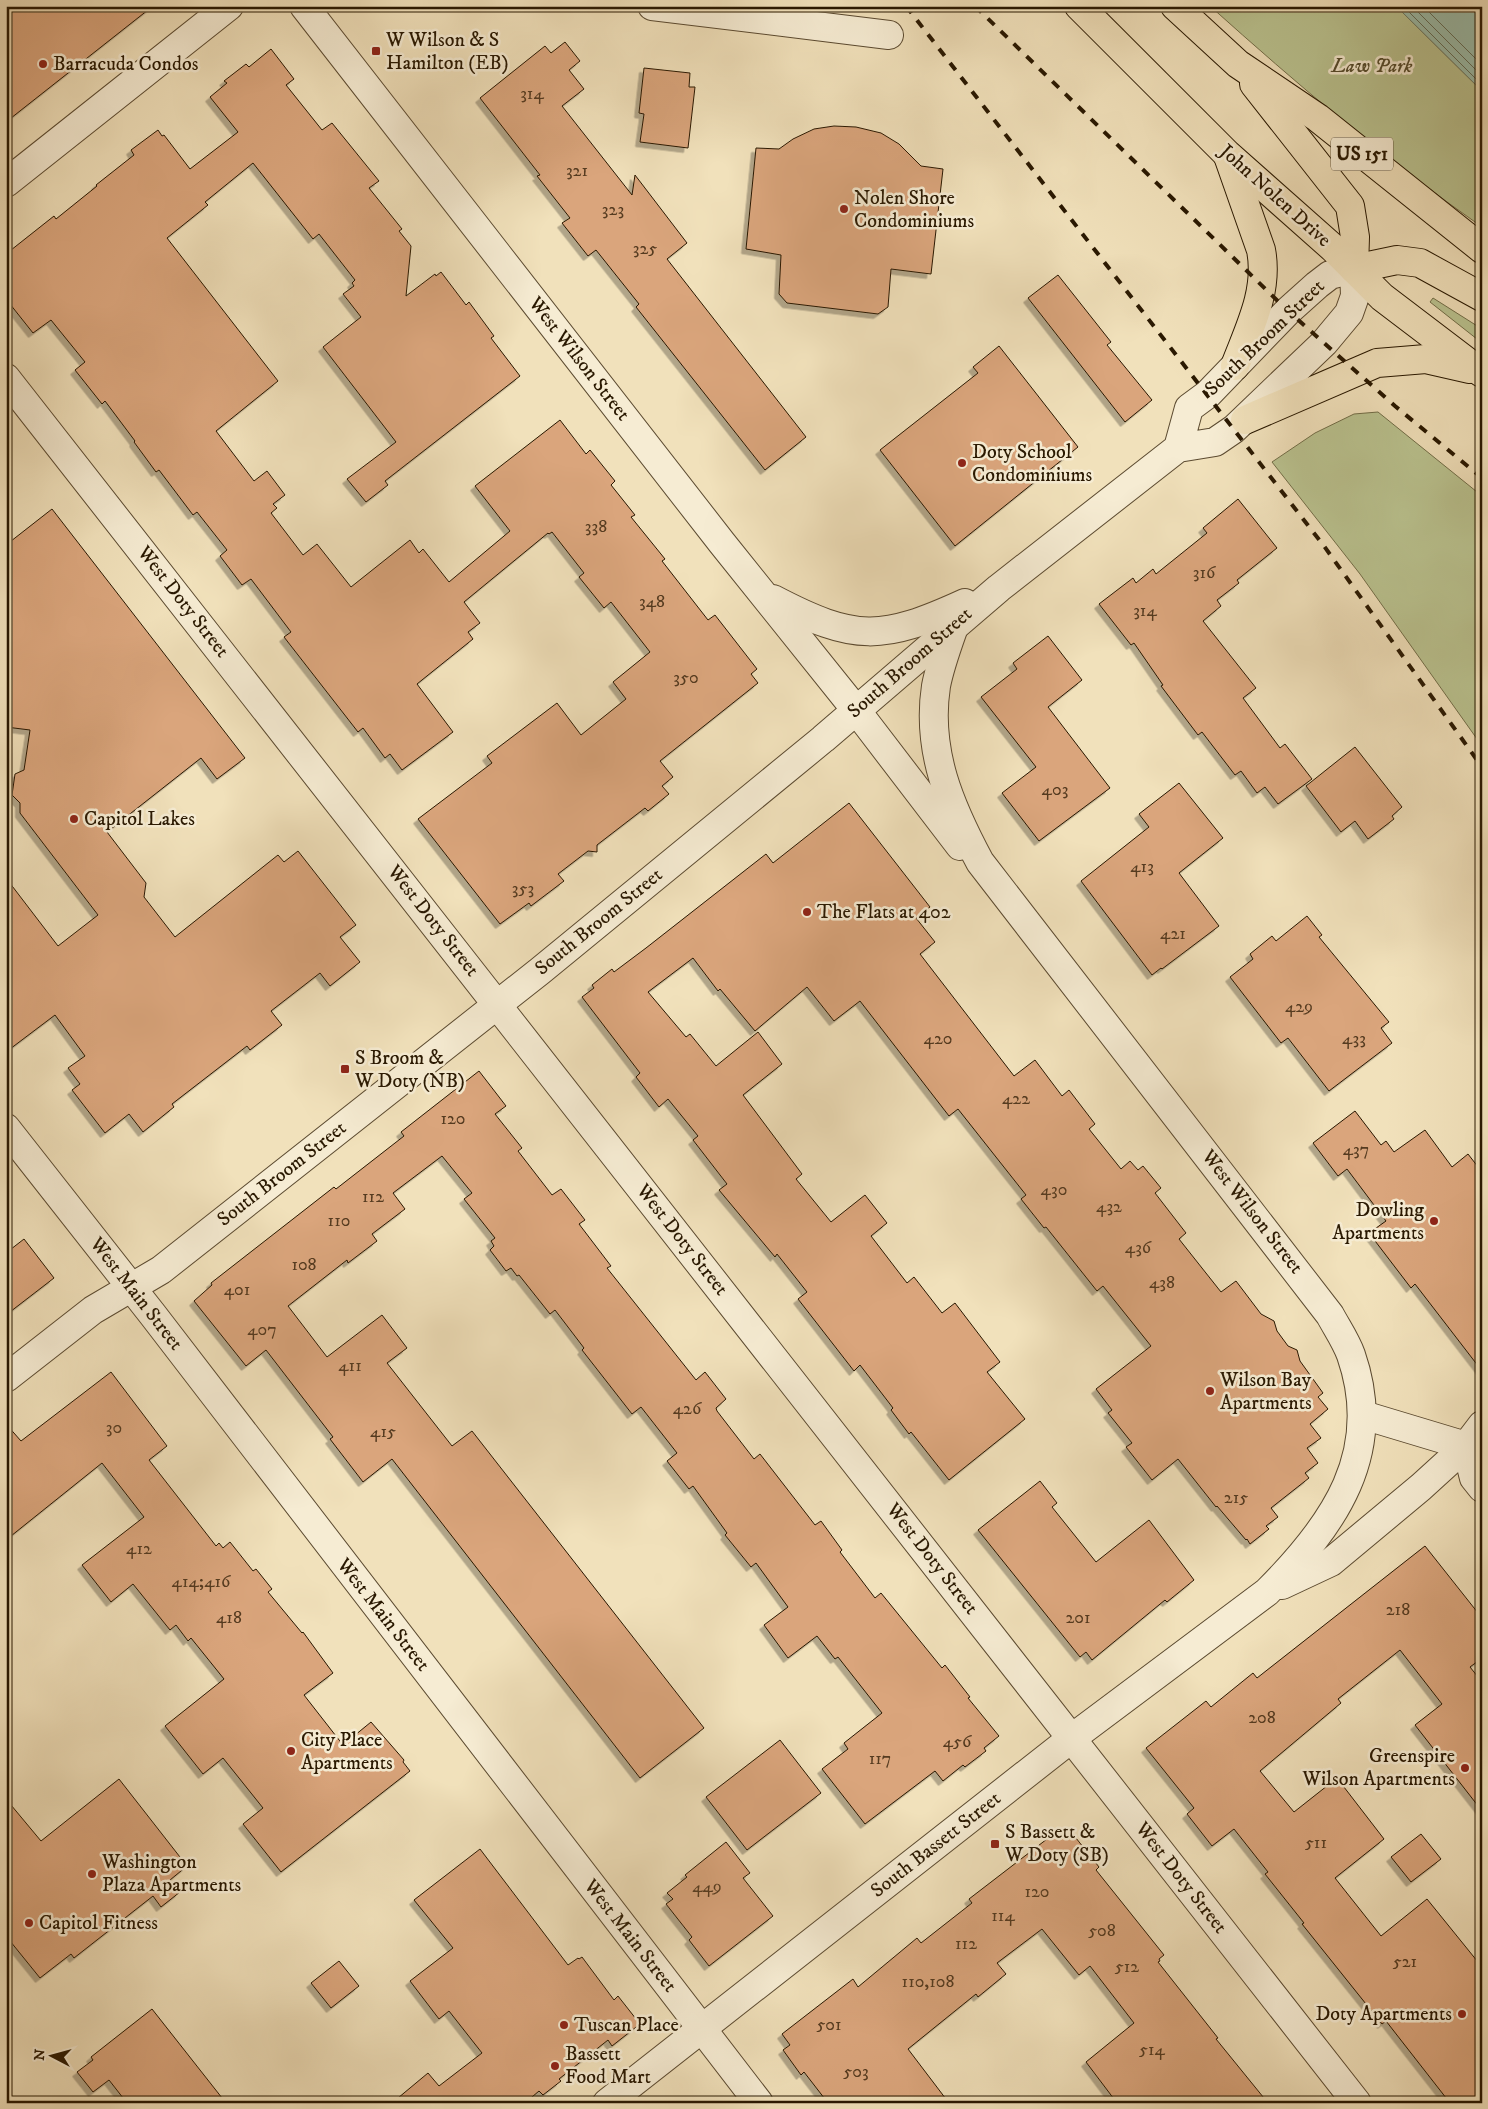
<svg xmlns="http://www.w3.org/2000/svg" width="1488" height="2109" viewBox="0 0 1488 2109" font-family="'IM FELL DW Pica',serif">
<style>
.green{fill:#bac390;stroke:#726e48}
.water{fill:#9bbeac;stroke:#6d7c68}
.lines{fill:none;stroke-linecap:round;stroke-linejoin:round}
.shore{stroke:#626b56;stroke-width:1}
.building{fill:#daa57c;stroke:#291801;filter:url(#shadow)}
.minor-casing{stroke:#5b4a30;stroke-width:30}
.major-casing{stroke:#291801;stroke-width:30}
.minor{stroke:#f6ecd3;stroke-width:28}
.major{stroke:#f1e1bb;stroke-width:28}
.rail{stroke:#291801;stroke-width:4;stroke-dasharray:9 9;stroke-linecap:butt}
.poi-dot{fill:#8f2418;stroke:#f6ecd3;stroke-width:2}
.labels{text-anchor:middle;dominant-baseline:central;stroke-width:5;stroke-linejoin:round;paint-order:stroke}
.number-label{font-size:18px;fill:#553b20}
.shield{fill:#f6ecd3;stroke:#665840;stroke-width:1}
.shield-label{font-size:19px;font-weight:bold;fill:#291801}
.poi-label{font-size:20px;fill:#291801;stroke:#f6ecd3;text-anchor:start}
.park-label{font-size:20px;font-style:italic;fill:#544b2c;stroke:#f6ecd3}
.street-label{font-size:20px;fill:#291801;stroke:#f6ecd3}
</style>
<defs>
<filter id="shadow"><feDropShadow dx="-4.5" dy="4.5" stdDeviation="0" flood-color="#0004"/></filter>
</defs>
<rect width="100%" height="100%" fill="#f1e1bb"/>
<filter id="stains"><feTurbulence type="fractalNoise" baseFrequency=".004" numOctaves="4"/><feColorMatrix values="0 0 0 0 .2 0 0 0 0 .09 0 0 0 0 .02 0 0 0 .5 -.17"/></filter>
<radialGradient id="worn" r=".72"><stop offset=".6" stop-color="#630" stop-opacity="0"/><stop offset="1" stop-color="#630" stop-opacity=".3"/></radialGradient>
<g class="green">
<path d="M 1210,6 L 1396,6 L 1482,91 L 1482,227 C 1386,160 1297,84 1210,6 Z"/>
<path d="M 1433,298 L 1482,329 L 1482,343 L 1430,302 Z"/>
<path d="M 1378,412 L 1482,496 L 1482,746 L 1360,574 L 1272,462 L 1315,433 L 1354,414 Z"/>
</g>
<path class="water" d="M 1396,6 L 1482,6 L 1482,91 Z"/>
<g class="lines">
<g class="shore">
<path d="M 1403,6 L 1482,85"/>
<path d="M 1412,6 L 1482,76"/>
<path d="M 1423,6 L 1482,65"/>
</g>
</g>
<g class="building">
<path d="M 6,6 L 153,6 L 6,122 Z"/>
<path d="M 565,42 L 580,61 L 569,70 L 584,89 L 562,106 L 632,195 L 635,175 L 687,243 L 667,259 L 806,437 L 765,470 L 636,307 L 639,304 L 596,250 L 588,256 L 562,223 L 570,218 L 537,176 L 540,175 L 480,98 L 545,46 L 551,53 Z"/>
<path d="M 271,49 L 294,79 L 286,85 L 322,130 L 332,123 L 379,181 L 369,188 L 402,229 L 399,231 L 411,246 L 406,296 L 435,274 L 436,276 L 441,272 L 466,305 L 469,302 L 494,336 L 491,338 L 520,376 L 385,481 L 388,485 L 366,502 L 347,479 L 396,442 L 323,347 L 361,317 L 343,294 L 354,286 L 352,283 L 355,280 L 319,234 L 313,239 L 253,163 L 205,202 L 208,205 L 167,238 L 278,381 L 216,431 L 254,481 L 267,471 L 285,495 L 273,504 L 277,508 L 271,513 L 303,555 L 317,544 L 351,587 L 410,540 L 419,553 L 423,549 L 449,582 L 510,531 L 475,486 L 560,420 L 586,454 L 590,450 L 615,481 L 611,485 L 635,515 L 631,517 L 665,559 L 662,561 L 708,620 L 715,615 L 757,669 L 751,674 L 758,683 L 660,761 L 673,777 L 662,786 L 669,794 L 648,811 L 645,808 L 597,845 L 597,852 L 588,851 L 558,874 L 564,881 L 531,906 L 529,903 L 500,924 L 418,819 L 492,763 L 487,756 L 557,703 L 581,735 L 626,699 L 613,682 L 650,652 L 611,602 L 604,608 L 579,577 L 584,573 L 552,532 L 549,534 L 548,533 L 464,602 L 480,623 L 468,632 L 473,639 L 417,684 L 453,732 L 402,770 L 390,754 L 385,758 L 363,728 L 358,732 L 284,637 L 291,632 L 251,579 L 242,585 L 220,556 L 227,550 L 197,512 L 193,515 L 159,470 L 156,472 L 134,442 L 135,441 L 105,401 L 102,404 L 75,370 L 85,362 L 51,320 L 33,333 L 6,299 L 6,254 L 54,216 L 56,219 L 97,186 L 96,185 L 134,155 L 131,150 L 158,130 L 162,136 L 164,135 L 190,169 L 238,132 L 210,97 L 227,83 L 224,81 L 246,64 L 249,67 Z"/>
<path d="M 644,68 L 690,73 L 689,87 L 695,87 L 688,148 L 640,142 L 644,114 L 639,113 Z"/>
<path d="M 834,126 L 856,127 L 881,133 L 899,144 L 921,166 L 943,169 L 931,274 L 891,269 L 888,307 L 878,314 L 787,303 L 779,294 L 781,255 L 746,249 L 756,148 L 779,149 L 793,139 L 814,129 Z"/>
<path d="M 1058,275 L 1111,342 L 1107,345 L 1152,400 L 1125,422 L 1028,298 Z"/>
<path d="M 999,346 L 1078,447 L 955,546 L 880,450 L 978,373 L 973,367 Z"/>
<path d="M 1238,499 L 1277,548 L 1237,580 L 1239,583 L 1217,600 L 1221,606 L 1203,621 L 1256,688 L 1243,698 L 1280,748 L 1285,744 L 1312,779 L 1278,804 L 1265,787 L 1257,793 L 1241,771 L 1235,775 L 1202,732 L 1198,735 L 1161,686 L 1163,685 L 1134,643 L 1131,645 L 1099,604 L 1133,578 L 1136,583 L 1153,569 L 1156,574 L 1207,533 L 1203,528 Z"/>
<path d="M 52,509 L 245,758 L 217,779 L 201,758 L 107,832 L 146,883 L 144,897 L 175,937 L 278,855 L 284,862 L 298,851 L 356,925 L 340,937 L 360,962 L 330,986 L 320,973 L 271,1011 L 282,1025 L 250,1050 L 247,1046 L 172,1104 L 174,1107 L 143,1132 L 129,1114 L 105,1133 L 72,1090 L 80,1084 L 68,1068 L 85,1056 L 55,1015 L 6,1052 L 6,878 L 58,946 L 98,915 L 20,813 L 20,803 L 12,795 L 15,774 L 24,770 L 30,730 L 6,727 L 6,545 Z"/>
<path d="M 1048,636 L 1082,680 L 1048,707 L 1110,788 L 1039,841 L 1002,793 L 1036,767 L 981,697 L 1017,669 L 1013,663 Z"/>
<path d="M 1355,747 L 1402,807 L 1392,816 L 1394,819 L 1368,839 L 1355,821 L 1341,832 L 1306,786 Z"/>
<path d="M 1179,783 L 1223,838 L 1179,873 L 1219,926 L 1162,969 L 1161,968 L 1152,975 L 1081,881 L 1149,827 L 1139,814 Z"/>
<path d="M 849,803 L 930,907 L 916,918 L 935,942 L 920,954 L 1014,1076 L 1035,1060 L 1062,1096 L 1069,1090 L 1095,1124 L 1089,1129 L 1121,1169 L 1130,1161 L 1138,1170 L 1143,1166 L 1161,1188 L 1155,1193 L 1186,1233 L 1179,1239 L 1221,1292 L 1236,1281 L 1261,1314 L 1274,1321 L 1277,1331 L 1288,1346 L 1297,1350 L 1300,1361 L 1323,1393 L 1318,1397 L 1328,1409 L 1310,1424 L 1321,1438 L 1307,1448 L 1318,1463 L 1305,1473 L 1309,1478 L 1271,1508 L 1278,1517 L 1266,1526 L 1269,1529 L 1250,1544 L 1247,1539 L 1246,1540 L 1217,1506 L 1216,1507 L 1178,1459 L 1152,1480 L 1126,1447 L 1132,1443 L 1108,1413 L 1112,1410 L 1096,1389 L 1151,1346 L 1103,1286 L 1097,1291 L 1046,1227 L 1044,1228 L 1021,1199 L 1026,1195 L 958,1109 L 949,1116 L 860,1001 L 834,1021 L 807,987 L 755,1031 L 720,989 L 718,991 L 693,958 L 648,992 L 686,1037 L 690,1034 L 716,1066 L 758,1032 L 782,1064 L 743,1095 L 802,1174 L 796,1179 L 831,1222 L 865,1195 L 887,1223 L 871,1236 L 907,1283 L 914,1277 L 942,1313 L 955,1303 L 1000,1362 L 987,1372 L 1025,1419 L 949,1480 L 911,1432 L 909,1434 L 891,1410 L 893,1408 L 860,1365 L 854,1371 L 798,1299 L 807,1292 L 777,1254 L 775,1257 L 719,1190 L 727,1184 L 693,1140 L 698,1136 L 668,1099 L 659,1107 L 636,1077 L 640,1073 L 582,997 L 594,988 L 592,985 L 612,969 L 614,972 L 646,948 L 766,854 L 773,863 Z"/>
<path d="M 1307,916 L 1322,935 L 1319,937 L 1389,1022 L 1381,1028 L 1392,1043 L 1329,1091 L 1288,1038 L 1281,1043 L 1230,977 L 1253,959 L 1250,954 L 1272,936 L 1276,941 Z"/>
<path d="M 479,1071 L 506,1106 L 495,1114 L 522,1148 L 518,1151 L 552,1195 L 561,1189 L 585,1220 L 579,1224 L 611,1266 L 607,1268 L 696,1380 L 705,1372 L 726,1399 L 716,1408 L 717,1411 L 754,1459 L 760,1454 L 815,1525 L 821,1521 L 842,1550 L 840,1552 L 875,1598 L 881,1593 L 942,1668 L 945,1665 L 970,1697 L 968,1698 L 999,1736 L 984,1748 L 986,1751 L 965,1767 L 963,1765 L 943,1781 L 935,1771 L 865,1824 L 822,1769 L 848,1749 L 844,1743 L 882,1713 L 838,1657 L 835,1659 L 817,1636 L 788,1658 L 764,1625 L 788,1607 L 756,1563 L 751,1567 L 725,1535 L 727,1533 L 693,1486 L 689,1489 L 667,1461 L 677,1453 L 641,1407 L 632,1414 L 582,1350 L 584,1348 L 555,1310 L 550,1314 L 519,1275 L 517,1276 L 511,1268 L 506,1271 L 490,1250 L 494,1246 L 491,1241 L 495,1238 L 464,1199 L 472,1193 L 442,1156 L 393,1193 L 405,1209 L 372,1234 L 377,1241 L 348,1263 L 347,1260 L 288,1306 L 327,1357 L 382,1315 L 407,1348 L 387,1363 L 452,1446 L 472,1431 L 704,1728 L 640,1778 L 392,1459 L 363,1482 L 330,1439 L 333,1437 L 266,1350 L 246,1366 L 194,1301 L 212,1285 L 211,1283 L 334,1187 L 336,1189 L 404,1136 L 401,1132 Z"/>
<path d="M 1355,1111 L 1381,1145 L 1386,1141 L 1394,1152 L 1425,1130 L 1452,1167 L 1468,1154 L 1482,1172 L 1482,1371 L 1415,1284 L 1411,1288 L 1369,1233 L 1386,1221 L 1347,1169 L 1338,1176 L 1313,1143 Z"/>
<path d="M 24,1239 L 54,1278 L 6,1315 L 6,1253 Z"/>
<path d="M 111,1372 L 167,1446 L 149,1460 L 216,1546 L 219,1543 L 223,1548 L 230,1542 L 253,1571 L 256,1569 L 272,1589 L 268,1592 L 302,1633 L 303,1632 L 333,1673 L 304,1695 L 343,1745 L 371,1722 L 404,1760 L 403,1762 L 410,1771 L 281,1872 L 243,1824 L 263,1808 L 223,1758 L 203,1774 L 165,1726 L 224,1679 L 191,1638 L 188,1641 L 176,1625 L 170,1630 L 133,1584 L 111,1602 L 82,1565 L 144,1517 L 102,1463 L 6,1540 L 6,1424 L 21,1441 Z"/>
<path d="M 1040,1481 L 1057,1503 L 1052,1507 L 1096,1562 L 1149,1520 L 1194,1580 L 1167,1602 L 1165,1600 L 1092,1660 L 1086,1652 L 1080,1657 L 978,1530 Z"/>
<path d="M 1425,1546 L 1482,1618 L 1482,1658 L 1470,1667 L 1482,1682 L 1482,1811 L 1415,1725 L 1442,1704 L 1400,1650 L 1338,1699 L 1341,1703 L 1260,1771 L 1294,1812 L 1337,1778 L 1384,1839 L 1335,1878 L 1381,1936 L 1427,1899 L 1482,1967 L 1482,2103 L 1450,2103 L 1386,2021 L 1382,2024 L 1302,1924 L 1304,1923 L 1265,1874 L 1268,1872 L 1234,1829 L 1212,1846 L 1187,1814 L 1194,1808 L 1146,1748 L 1206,1701 L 1211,1707 L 1253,1673 L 1257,1678 Z"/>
<path d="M 780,1740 L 821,1793 L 747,1850 L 706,1797 Z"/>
<path d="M 119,1779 L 187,1866 L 170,1880 L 180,1892 L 161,1907 L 153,1896 L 74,1958 L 71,1954 L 40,1978 L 6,1936 L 6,1799 L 41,1841 Z"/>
<path d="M 1068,1828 L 1099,1867 L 1096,1870 L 1164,1955 L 1159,1959 L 1160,1961 L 1158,1962 L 1218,2038 L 1216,2039 L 1268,2103 L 1117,2103 L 1086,2062 L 1134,2023 L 1090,1966 L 1079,1975 L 1042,1929 L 997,1963 L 1006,1974 L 978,1997 L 976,1994 L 908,2049 L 949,2103 L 828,2103 L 804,2072 L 801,2075 L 783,2050 L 790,2045 L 782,2034 L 853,1979 L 858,1987 L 917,1938 L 921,1943 L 972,1903 L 969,1899 L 1060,1829 L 1063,1833 Z"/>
<path d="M 1421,1834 L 1441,1859 L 1411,1882 L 1391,1857 Z"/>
<path d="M 726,1842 L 750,1873 L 743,1878 L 773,1916 L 709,1966 L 689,1940 L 692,1937 L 666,1904 L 673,1899 L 667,1893 L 687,1877 L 685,1875 Z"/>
<path d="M 480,1849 L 568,1965 L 578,1958 L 579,1959 L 582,1957 L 614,2000 L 618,1996 L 640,2024 L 612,2046 L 608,2040 L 559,2079 L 561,2081 L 543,2095 L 539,2091 L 525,2103 L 392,2103 L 428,2073 L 439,2086 L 482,2053 L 449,2011 L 439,2019 L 410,1981 L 453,1948 L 414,1900 Z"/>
<path d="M 339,1961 L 359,1986 L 331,2008 L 311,1983 Z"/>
<path d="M 152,2009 L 226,2103 L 127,2103 L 109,2080 L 93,2092 L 77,2072 L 93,2060 L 91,2057 Z"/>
</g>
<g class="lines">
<g class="minor-casing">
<g id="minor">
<path d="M 304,6 L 722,543 L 856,710 L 960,846"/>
<path d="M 652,6 L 889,35"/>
<path d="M 6,183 L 229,6"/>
<path d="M 6,378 L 1357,2103"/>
<path d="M 773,599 C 855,642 882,641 965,603"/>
<path d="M 6,1128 L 153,1315 L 759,2103"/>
<path d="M 6,1378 L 93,1310 L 161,1270 L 540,971 L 823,739 L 999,588 L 1178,448 L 1215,442 L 1234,429 L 1324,343 L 1349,313 L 1355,296 L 1354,269 L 1330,275 L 1317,285 L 1288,311 L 1208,394 L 1189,408 L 1178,448"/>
<path d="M 1363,1415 L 1466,1446"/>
<path d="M 1466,1446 L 1474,1478 L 1482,1488"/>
<path d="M 1282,1585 L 1331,1562 L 1421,1487 L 1466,1446 L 1482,1425"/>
<path d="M 607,2103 L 1072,1738 L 1267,1592 C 1334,1525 1385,1453 1351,1355 C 1346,1341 1337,1328 1330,1315 L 980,862 C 950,806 926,751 936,686 C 940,665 948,644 955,624"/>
</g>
</g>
<g class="major-casing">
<g id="major">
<path d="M 1079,6 L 1227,154 L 1333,248 L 1382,297 L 1482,373"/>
<path d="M 1175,6 L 1238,64 L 1318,118 L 1482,249"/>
<path d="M 1254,84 L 1350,206 L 1355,237 L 1354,269"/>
<path d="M 1228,156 L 1261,250 C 1269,291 1249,329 1235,366"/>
<path d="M 1354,269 L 1397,260 L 1420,263 L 1482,297"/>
<path d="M 1245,420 L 1377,363 L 1426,359 L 1470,369"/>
</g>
</g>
<use href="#minor" class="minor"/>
<use href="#major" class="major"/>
<g class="rail">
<path d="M 906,6 L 1324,546 L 1482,767"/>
<path d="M 975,6 L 1288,311 L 1395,406 L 1482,478"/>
</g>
</g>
<g class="poi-dot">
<rect x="371" y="46" width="10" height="10" rx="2.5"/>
<circle cx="43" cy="64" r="5"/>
<circle cx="844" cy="209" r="5"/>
<circle cx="962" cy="463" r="5"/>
<circle cx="74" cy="819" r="5"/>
<circle cx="807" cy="912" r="5"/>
<rect x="340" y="1064" width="10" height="10" rx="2.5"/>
<circle cx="1434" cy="1221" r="5"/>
<circle cx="1210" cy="1391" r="5"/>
<circle cx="291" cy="1751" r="5"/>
<circle cx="1465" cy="1768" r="5"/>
<rect x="990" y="1839" width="10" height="10" rx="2.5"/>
<circle cx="92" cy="1874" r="5"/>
<circle cx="29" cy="1923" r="5"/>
<circle cx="1462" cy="2014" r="5"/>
<circle cx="564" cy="2025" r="5"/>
<circle cx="555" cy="2066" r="5"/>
</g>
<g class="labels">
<g class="number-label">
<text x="532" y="94">314</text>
<text x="577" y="171">321</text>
<text x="613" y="210">323</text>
<text x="645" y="249">325</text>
<text x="596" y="527">338</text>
<text x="1204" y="573">316</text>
<text x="652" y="602">348</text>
<text x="1145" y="611">314</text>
<text x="686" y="678">350</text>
<text x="1055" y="790">403</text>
<text x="1142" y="867">413</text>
<text x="523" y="889">353</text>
<text x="1173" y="934">421</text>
<text x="1299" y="1007">429</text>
<text x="938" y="1039">420</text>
<text x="1354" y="1039">433</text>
<text x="1016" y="1099">422</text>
<text x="453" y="1119">120</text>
<text x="1356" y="1150">437</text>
<text x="1054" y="1190">430</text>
<text x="373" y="1197">112</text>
<text x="1109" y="1207">432</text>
<text x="339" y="1221">110</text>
<text x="1138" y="1248">436</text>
<text x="304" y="1265">108</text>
<text x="1162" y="1283">438</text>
<text x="237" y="1290">401</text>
<text x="262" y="1330">407</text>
<text x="350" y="1366">411</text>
<text x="687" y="1409">426</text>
<text x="114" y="1428">30</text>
<text x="383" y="1432">415</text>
<text x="1236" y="1498">215</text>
<text x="139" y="1549">412</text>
<text x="201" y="1582">414;416</text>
<text x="1398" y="1610">218</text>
<text x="229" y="1618">418</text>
<text x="1078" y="1618">201</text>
<text x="1262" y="1718">208</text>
<text x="957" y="1742">456</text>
<text x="880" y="1759">117</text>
<text x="1316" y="1843">511</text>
<text x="707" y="1887">449</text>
<text x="1037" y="1892">120</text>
<text x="1003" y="1916">114</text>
<text x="1102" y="1931">508</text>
<text x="966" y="1944">112</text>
<text x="1405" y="1962">521</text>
<text x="1127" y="1967">512</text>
<text x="928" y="1982">110,108</text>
<text x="829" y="2025">501</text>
<text x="1152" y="2050">514</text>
<text x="856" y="2072">503</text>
</g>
<rect class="shield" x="1331" y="137.5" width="62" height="33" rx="4"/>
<g class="shield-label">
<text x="1362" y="154">US 151</text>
</g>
<g class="poi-label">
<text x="386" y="40">W Wilson &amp; S<tspan x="386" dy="23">Hamilton (EB)</tspan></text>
<text x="53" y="64">Barracuda Condos</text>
<text x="854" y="198">Nolen Shore<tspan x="854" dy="23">Condominiums</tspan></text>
<text x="972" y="452">Doty School<tspan x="972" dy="23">Condominiums</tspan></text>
<text x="84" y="819">Capitol Lakes</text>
<text x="817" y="912">The Flats at 402</text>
<text x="355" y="1058">S Broom &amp;<tspan x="355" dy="23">W Doty (NB)</tspan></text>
<text x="1424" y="1210" text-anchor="end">Dowling<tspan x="1424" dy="23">Apartments</tspan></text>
<text x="1220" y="1380">Wilson Bay<tspan x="1220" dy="23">Apartments</tspan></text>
<text x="301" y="1740">City Place<tspan x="301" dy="23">Apartments</tspan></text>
<text x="1455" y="1756" text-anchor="end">Greenspire<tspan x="1455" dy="23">Wilson Apartments</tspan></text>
<text x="1005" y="1832">S Bassett &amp;<tspan x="1005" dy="23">W Doty (SB)</tspan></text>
<text x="102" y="1862">Washington<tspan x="102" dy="23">Plaza Apartments</tspan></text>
<text x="39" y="1923">Capitol Fitness</text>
<text x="1452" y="2014" text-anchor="end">Doty Apartments</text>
<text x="574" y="2025">Tuscan Place</text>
<text x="565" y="2054">Bassett<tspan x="565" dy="23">Food Mart</tspan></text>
</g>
<g class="park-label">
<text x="1372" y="66">Law Park</text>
</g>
<g class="street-label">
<text transform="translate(1275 196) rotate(42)">John Nolen Drive</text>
<text transform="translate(1265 338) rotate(-44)">South Broom Street</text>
<text transform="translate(579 359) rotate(52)">West Wilson Street</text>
<text transform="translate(183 602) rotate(52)">West Doty Street</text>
<text transform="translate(910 663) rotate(-41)">South Broom Street</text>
<text transform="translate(433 921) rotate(52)">West Doty Street</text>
<text transform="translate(599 922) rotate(-39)">South Broom Street</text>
<text transform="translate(282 1174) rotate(-38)">South Broom Street</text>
<text transform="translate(1252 1212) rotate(52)">West Wilson Street</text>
<text transform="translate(682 1240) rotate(52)">West Doty Street</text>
<text transform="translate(136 1294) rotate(52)">West Main Street</text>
<text transform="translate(932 1559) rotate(52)">West Doty Street</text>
<text transform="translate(383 1615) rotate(52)">West Main Street</text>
<text transform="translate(936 1845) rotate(-38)">South Bassett Street</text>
<text transform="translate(1181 1878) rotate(52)">West Doty Street</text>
<text transform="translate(630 1936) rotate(52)">West Main Street</text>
</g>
</g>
<rect width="1488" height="2109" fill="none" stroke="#f1e1bb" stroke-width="25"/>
<rect x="8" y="8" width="1473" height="2094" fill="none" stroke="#291801" stroke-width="2.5"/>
<rect x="12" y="12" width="1463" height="2084" fill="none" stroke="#291801"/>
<g transform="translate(52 2056) rotate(276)" stroke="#f6ecd3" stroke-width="4" paint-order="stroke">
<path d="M0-4L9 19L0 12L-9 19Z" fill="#291801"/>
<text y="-8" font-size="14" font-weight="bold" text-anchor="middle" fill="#291801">N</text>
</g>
<rect width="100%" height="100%" filter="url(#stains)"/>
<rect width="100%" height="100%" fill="url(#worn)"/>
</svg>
